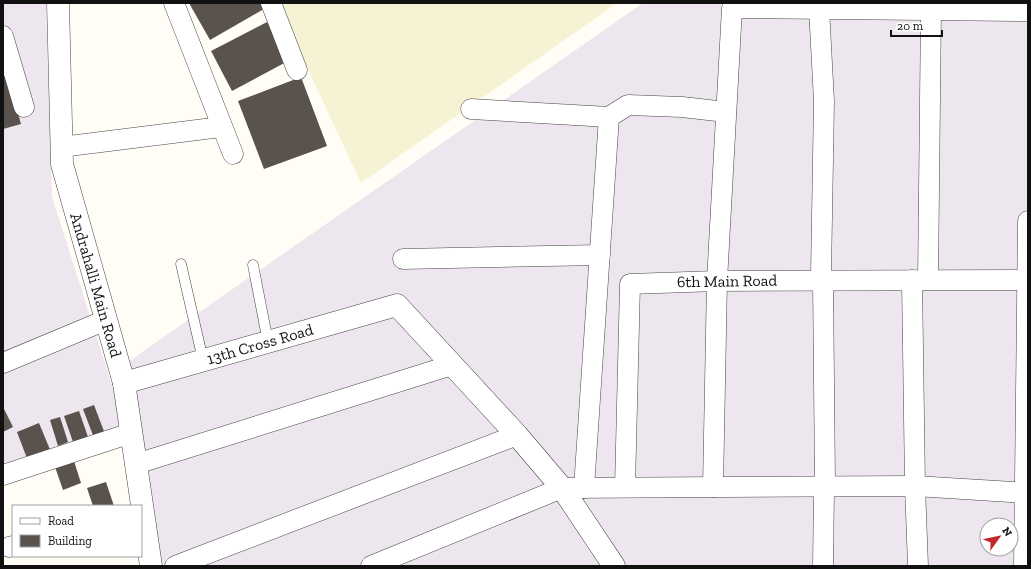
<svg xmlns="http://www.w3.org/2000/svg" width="1031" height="569" viewBox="0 0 1031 569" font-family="'Zilla Slab',serif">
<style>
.industrial{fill:#eee6ef;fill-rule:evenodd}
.farmland{fill:#f6f3d4}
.building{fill:#5a524d}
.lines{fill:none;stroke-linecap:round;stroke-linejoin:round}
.service-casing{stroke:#444;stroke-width:11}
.minor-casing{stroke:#444;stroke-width:21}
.tertiary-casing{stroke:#444;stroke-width:23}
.service{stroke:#fff;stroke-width:10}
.minor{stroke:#fff;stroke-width:20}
.tertiary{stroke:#fff;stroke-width:22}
.labels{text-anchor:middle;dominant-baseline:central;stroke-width:4;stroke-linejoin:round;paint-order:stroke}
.street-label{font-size:16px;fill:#111;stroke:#fff}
</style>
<rect width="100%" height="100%" fill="#fffdf5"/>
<g class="industrial">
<path d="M 3,3 L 46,3 L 52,197 L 125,426 L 3,475 Z"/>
<path d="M 643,3 L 1028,3 L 1028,566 L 152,566 L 125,364 ZM 987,525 L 1011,525 L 1011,549 L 987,549 Z"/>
</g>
<path class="farmland" d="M 277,3 L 617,3 L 361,183 Z"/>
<g class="building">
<path d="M 189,3 L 267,3 L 269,6 L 210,40 Z"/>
<path d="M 267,22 L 288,61 L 232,91 L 211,51 Z"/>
<path d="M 3,61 L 21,124 L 3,129 Z"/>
<path d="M 301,77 L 327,146 L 264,169 L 238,101 Z"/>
<path d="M 94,405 L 105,434 L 94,438 L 83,409 Z"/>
<path d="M 3,407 L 13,427 L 3,432 Z"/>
<path d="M 79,411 L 88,437 L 73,442 L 64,416 Z"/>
<path d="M 60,417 L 68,442 L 58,446 L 50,420 Z"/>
<path d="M 39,423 L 51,452 L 28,461 L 17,432 Z"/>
<path d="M 73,458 L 81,483 L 63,490 L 54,464 Z"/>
<path d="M 106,482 L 114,506 L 93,506 L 87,488 Z"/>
</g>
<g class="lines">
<g class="service-casing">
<g id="service">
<path d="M 181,264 L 203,360"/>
<path d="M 253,265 L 268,342"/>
</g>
</g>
<g class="minor-casing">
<g id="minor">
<path d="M 174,3 L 233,154"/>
<path d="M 271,3 L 297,70"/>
<path d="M 819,8 L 824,101 L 821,275 L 823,280 L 825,484 L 826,486 L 824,492 L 823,566"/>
<path d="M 3,36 L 24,107"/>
<path d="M 471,109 L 609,117"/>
<path d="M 61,147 L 221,127"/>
<path d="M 403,259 L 600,255"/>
<path d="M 912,280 L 915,486 L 918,566"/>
<path d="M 928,280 L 931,10"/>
<path d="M 3,363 L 106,320"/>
<path d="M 136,464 L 452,365"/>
<path d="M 3,475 L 131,433"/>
<path d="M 625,487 L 630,284 L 717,281 L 1028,280"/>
<path d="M 713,487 L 717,281 L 732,8 L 1028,11"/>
<path d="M 584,488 L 609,117 L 628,105 L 682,107 L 726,112"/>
<path d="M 9,547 L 13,546"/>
<path d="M 175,566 L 517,435"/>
<path d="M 371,566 L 562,488 L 915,486 L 1028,493"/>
<path d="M 1024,566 L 1028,221"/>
</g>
</g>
<g class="tertiary-casing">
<g id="tertiary">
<path d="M 58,3 L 62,164 L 124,383 L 151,566"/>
<path d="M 124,383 L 397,305 L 517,435 L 562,488 L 614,566"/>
</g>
</g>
<use href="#service" class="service"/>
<use href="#minor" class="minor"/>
<use href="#tertiary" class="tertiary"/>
</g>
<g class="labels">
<g class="street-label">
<text transform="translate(727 281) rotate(-1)">6th Main Road</text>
<text transform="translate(96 285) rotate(74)">Andrahalli Main Road</text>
<text transform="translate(260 344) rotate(-16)">13th Cross Road</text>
</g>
</g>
<rect width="1031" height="569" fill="none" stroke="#111111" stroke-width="8"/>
<rect x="12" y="505" width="130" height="52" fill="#ffffff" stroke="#a0a0a0"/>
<rect x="20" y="518" width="20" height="6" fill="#ffffff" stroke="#a0a0a0"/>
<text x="48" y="525" font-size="12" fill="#111111">Road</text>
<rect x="20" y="535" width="20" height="12" fill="#5a524d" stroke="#a0a0a0"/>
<text x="48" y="545" font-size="12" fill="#111111">Building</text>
<g transform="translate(999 537) rotate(57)"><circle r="19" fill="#ffffff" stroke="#a0a0a0"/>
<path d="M0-3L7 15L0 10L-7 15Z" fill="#c4262e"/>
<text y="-6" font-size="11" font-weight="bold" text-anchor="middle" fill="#111111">N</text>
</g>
<path d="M891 30v6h51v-6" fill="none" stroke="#111111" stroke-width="2"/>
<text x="897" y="30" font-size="12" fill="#111111" stroke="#ffffff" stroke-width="3" paint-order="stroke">20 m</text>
</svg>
